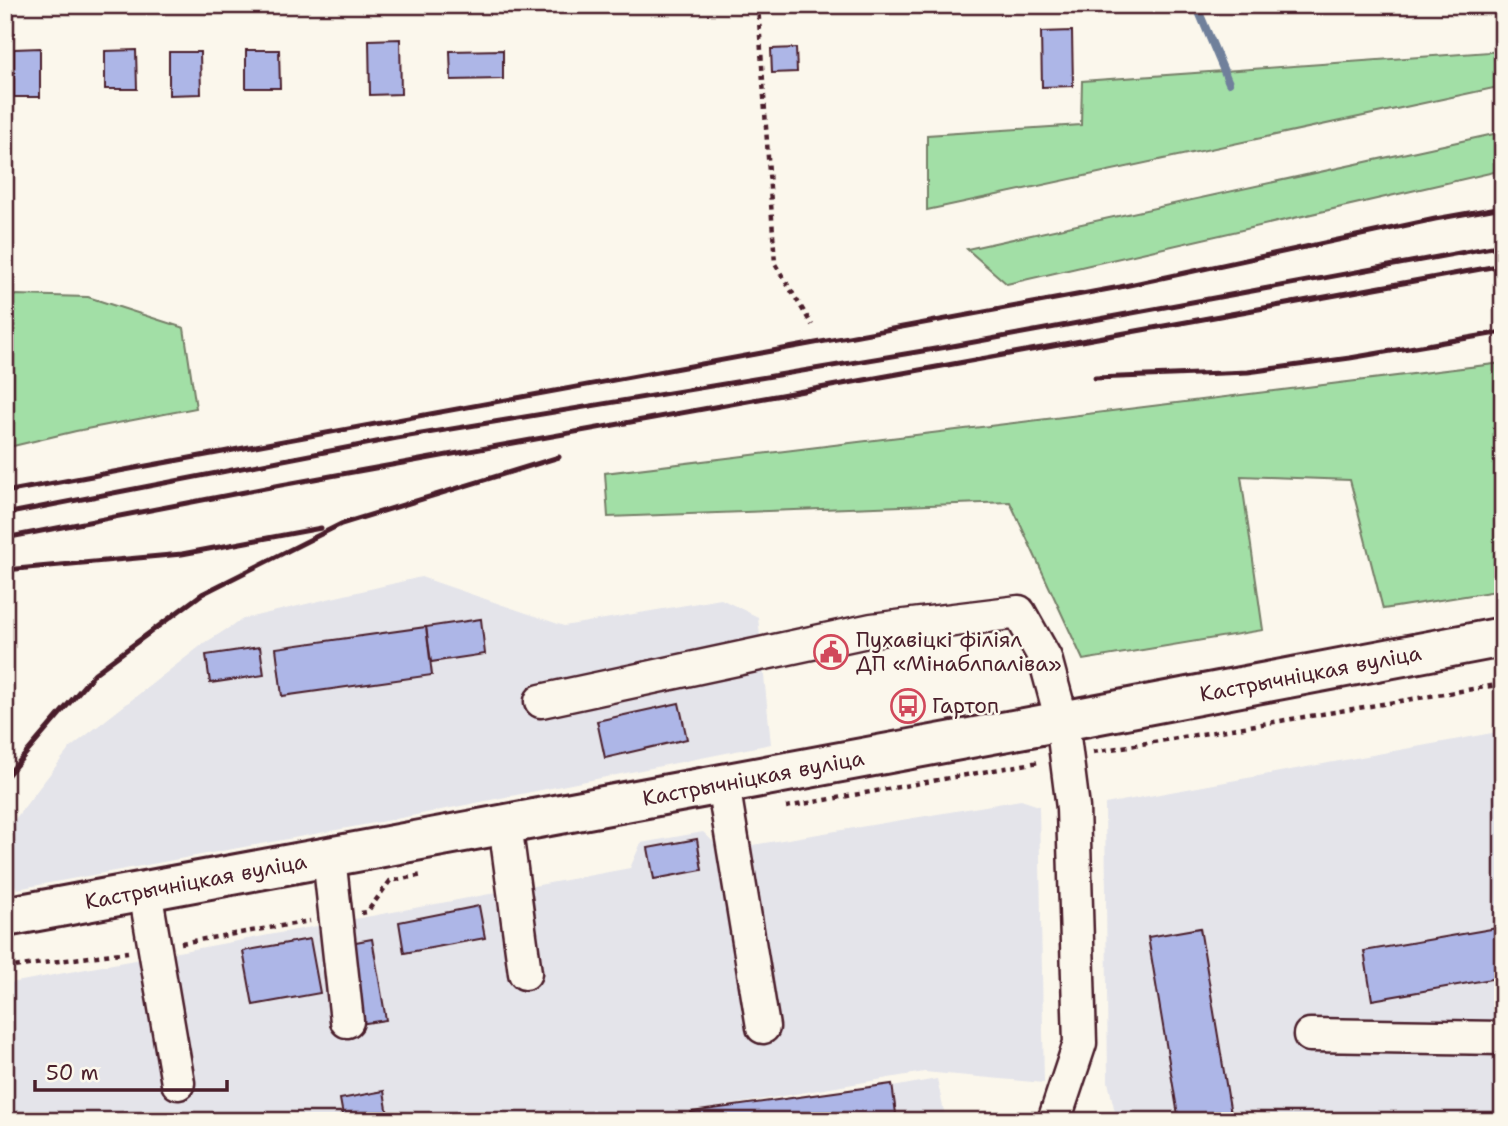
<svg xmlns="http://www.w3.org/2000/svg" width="1508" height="1126" viewBox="0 0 1508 1126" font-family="'Shantell Sans',sans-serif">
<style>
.built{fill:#e4e4ea}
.green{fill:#a2dfa6;stroke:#767f68;stroke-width:2}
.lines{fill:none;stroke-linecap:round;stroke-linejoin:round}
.stream{stroke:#6f809b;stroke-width:8}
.building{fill:#adb6e7;stroke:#4a1f2b;stroke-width:2}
.minor-casing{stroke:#4a1f2b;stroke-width:37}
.major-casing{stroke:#4a1f2b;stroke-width:44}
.path{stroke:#4a1f2b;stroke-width:4.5;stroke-dasharray:5 5;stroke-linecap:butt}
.minor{stroke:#fbf7ec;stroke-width:32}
.major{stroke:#fbf7ec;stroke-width:38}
.rail{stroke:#4a1f2b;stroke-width:5}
.labels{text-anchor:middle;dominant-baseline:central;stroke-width:5;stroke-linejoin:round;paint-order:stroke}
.poi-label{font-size:21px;fill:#4a1f2b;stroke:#fbf7ec;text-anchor:start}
.street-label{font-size:21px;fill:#4a1f2b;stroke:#fbf7ec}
</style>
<rect width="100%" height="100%" fill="#fbf7ec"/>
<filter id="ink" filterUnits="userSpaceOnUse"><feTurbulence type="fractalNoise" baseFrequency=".0143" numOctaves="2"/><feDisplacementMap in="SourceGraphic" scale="14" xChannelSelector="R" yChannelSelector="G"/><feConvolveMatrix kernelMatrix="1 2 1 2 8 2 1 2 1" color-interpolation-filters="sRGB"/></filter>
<g filter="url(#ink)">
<g class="built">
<path d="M 421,577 L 564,626 L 721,599 L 758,617 L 771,744 L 401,818 L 17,889 L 5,867 L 5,832 L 70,748 L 203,644 L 243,619 Z"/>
<path d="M 1503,731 L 1503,1119 L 1475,1121 L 1117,1121 L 1108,1082 L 1105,804 Z"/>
<path d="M 1021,800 L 1039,806 L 1044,1083 L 924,1072 L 637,1121 L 6,1121 L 5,984 L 630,868 L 641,843 L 703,832 L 722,850 Z"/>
<path d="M 937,1079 L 946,1121 L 704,1121 Z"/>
</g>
<g class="green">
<path d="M 1503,51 L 1503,86 L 927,210 L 927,135 L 1081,125 L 1082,81 Z"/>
<path d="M 1503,132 L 1503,170 L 1007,284 L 967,249 Z"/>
<path d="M 16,295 L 88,297 L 184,328 L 196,408 L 76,431 L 5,448 L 5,300 Z"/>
<path d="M 1503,363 L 1503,590 L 1383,609 L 1350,480 L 1241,476 L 1263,630 L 1083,660 L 1010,502 L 608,517 L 605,473 Z"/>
</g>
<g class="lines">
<path class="stream" d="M 1196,5 L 1229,83"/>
</g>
<g class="building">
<path d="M 1072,31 L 1073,86 L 1042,87 L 1041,32 Z"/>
<path d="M 400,39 L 401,94 L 370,95 L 369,40 Z"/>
<path d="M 40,48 L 40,97 L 14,97 L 14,49 Z"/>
<path d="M 796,48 L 797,72 L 772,73 L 771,49 Z"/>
<path d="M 136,50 L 137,89 L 105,89 L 105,51 Z"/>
<path d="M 246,50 L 279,50 L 280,88 L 246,88 Z"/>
<path d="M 503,50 L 503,79 L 451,80 L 450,51 Z"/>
<path d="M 169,52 L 200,52 L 201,94 L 169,95 Z"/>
<path d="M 481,619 L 485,654 L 431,662 L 426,627 Z"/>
<path d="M 426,627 L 432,675 L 282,696 L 276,648 Z"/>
<path d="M 260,647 L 264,675 L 210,683 L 206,655 Z"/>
<path d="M 679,703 L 687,739 L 605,758 L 597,721 Z"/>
<path d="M 697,839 L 702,870 L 654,879 L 648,848 Z"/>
<path d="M 479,906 L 485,938 L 404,953 L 399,922 Z"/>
<path d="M 1503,927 L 1503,977 L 1372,1000 L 1364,951 Z"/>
<path d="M 1200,928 L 1231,1114 L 1179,1121 L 1148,937 Z"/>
<path d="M 310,939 L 320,993 L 253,1005 L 243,951 Z"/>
<path d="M 372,939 L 386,1020 L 359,1024 L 345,944 Z"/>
<path d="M 892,1084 L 897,1121 L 693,1121 L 691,1112 Z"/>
<path d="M 384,1091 L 389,1121 L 344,1121 L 340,1099 Z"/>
</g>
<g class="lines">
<g class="minor-casing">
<g id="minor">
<path d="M 541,701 L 872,630 L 1019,612 L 1045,658 L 1062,721 L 1073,808 L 1080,1043 L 1054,1121"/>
<path d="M 723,784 L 763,1027"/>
<path d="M 505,824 L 525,973"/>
<path d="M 329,857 L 347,1021"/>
<path d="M 145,891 L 178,1083"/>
<path d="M 1310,1035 L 1503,1038"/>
</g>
</g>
<g class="major-casing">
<g id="major">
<path id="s1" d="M 5,917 L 1062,721 L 1503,637"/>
</g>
</g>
<g class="path">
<path d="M 758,5 L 775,264 L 812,325"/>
<path d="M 1093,752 L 1503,684"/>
<path d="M 786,807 L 1039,762"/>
<path d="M 361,913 L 367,912 L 390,881 L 423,875"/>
<path d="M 181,943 L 310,921"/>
<path d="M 5,968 L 128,952"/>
</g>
<use href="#minor" class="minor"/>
<use href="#major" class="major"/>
<g class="rail">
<path d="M 1095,378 L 1248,372 L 1350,358 L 1503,332"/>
<path d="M 5,492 L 1120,287 L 1435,219 L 1503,207"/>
<path d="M 5,514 L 397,438 L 947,347 L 1503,245"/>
<path d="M 5,538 L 281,485 L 1503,265"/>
<path d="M 5,570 L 182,554 L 321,528"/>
<path d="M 5,778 L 95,673 L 202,594 L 341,524 L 559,457"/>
</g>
</g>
</g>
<defs>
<g id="civic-ring" transform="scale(1.75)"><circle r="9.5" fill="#fbf7ec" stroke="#d1495b" stroke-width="1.5"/><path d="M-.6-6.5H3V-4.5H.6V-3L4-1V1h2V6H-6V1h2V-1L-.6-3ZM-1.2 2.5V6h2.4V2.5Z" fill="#d1495b"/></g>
<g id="bus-ring" transform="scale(1.75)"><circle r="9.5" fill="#fbf7ec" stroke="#d1495b" stroke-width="1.5"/><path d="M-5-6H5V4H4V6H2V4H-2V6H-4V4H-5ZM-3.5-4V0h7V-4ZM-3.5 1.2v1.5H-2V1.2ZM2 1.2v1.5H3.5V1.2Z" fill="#d1495b"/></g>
</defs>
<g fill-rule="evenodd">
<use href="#civic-ring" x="831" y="652"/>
<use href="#bus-ring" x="908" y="706"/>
</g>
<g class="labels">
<g class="poi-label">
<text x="856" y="640">Пухавіцкі філіял<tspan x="856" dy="24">ДП «Мінаблпаліва»</tspan></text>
<text x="932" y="706">Гартоп</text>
</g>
<g class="street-label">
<text stroke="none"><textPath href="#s1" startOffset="1328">Кастрычніцкая вуліца</textPath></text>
<text stroke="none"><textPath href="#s1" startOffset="761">Кастрычніцкая вуліца</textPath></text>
<text stroke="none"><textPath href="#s1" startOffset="194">Кастрычніцкая вуліца</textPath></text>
</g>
</g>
<rect width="1508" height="1126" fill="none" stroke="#fbf7ec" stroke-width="28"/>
<rect x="14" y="14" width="1480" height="1098" fill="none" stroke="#4a1f2b" stroke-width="2.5" filter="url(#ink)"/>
<path d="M35 1080v10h192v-10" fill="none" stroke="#4a1f2b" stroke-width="3.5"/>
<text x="46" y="1080" font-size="21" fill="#4a1f2b" stroke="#fbf7ec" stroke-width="5" paint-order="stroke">50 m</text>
</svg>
